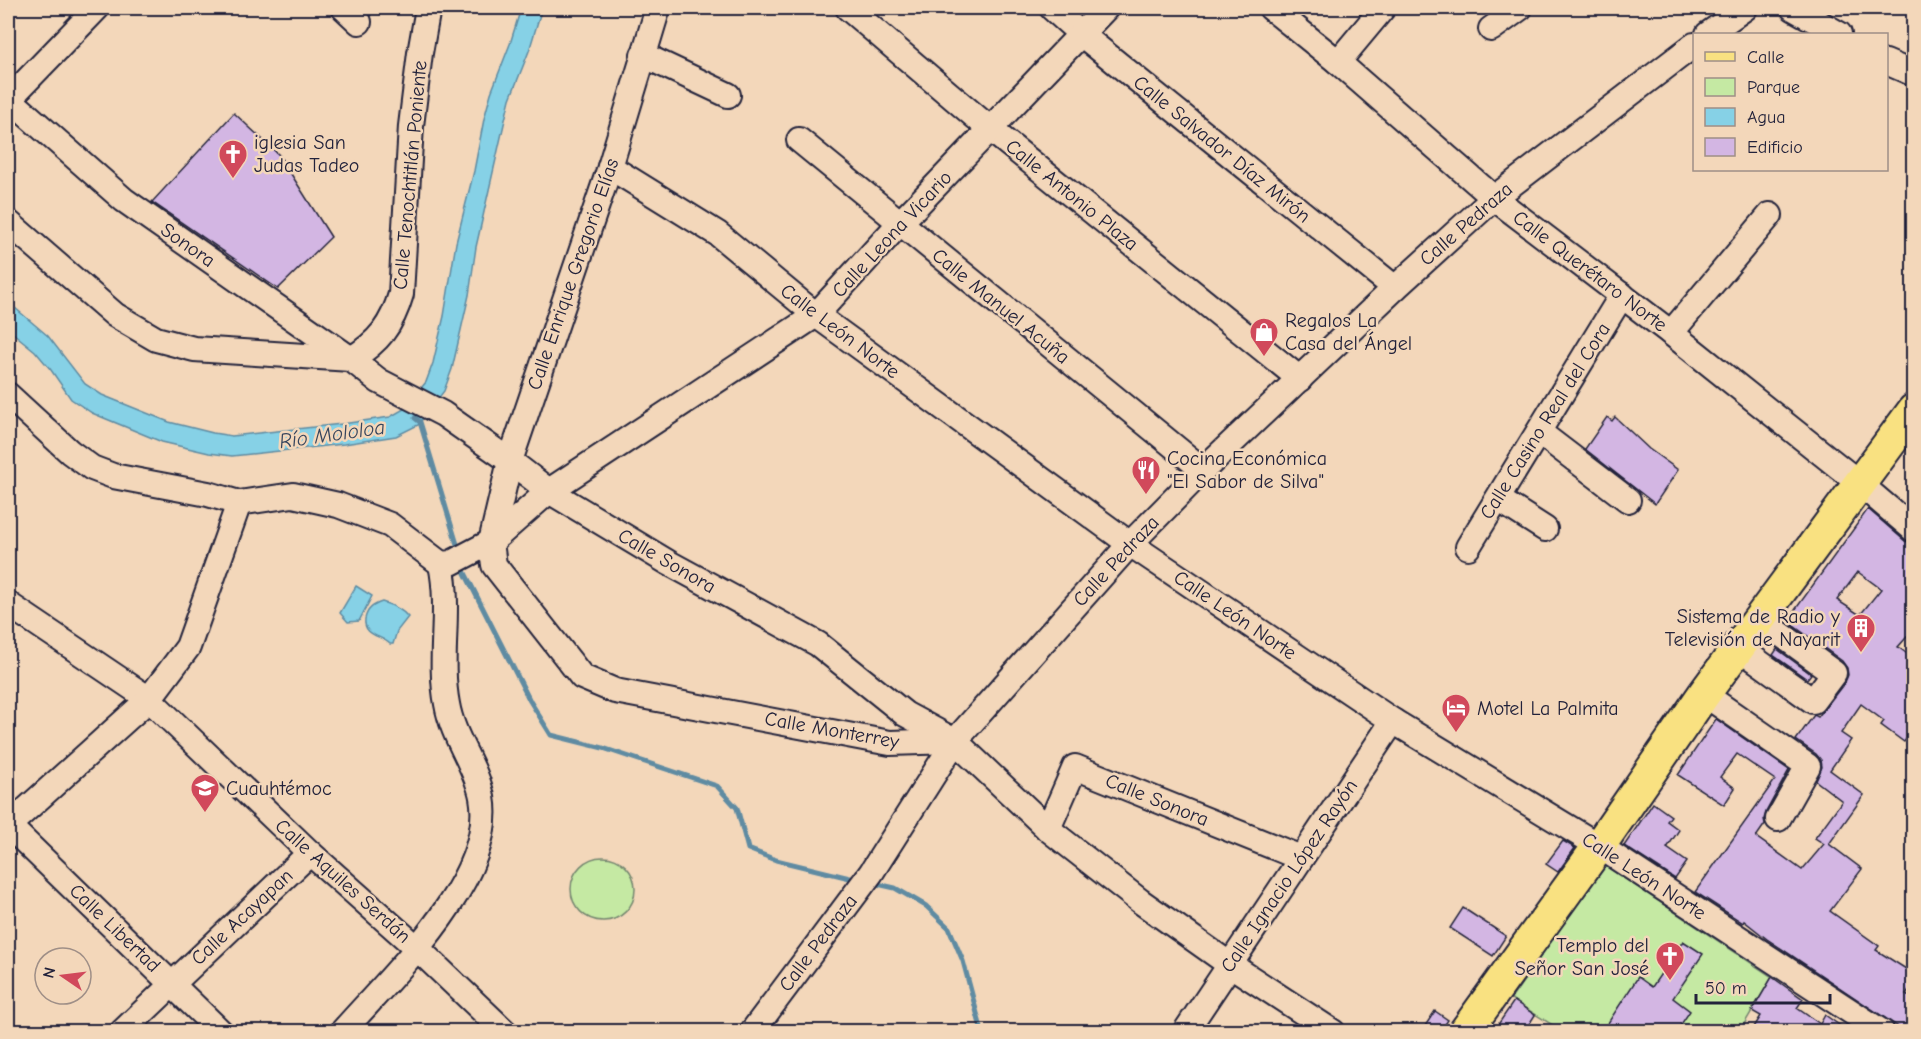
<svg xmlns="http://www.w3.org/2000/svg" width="1921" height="1039" viewBox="0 0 1921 1039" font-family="'Comic Neue',sans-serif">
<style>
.green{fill:#c5e9a3;stroke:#74866f;stroke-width:1.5}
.water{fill:#86d1e6;stroke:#5e8ba2;stroke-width:1.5}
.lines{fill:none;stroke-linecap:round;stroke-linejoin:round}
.stream{stroke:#5e8ba2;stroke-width:5}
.building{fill:#d3b6e3;stroke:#22223b;stroke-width:1.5;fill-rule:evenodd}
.minor-casing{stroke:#22223b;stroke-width:28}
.major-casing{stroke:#22223b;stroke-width:36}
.minor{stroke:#f3d7ba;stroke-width:24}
.major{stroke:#f9e181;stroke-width:32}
.labels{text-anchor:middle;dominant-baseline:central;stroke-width:5;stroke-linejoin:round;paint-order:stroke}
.poi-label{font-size:20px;fill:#22223b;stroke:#f3d7ba;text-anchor:start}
.street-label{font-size:20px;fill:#22223b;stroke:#f3d7ba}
.water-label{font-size:21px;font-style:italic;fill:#36455d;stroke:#f3d7ba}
</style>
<rect width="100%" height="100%" fill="#f3d7ba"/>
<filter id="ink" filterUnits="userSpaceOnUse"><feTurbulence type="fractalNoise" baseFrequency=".0167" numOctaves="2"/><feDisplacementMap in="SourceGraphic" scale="12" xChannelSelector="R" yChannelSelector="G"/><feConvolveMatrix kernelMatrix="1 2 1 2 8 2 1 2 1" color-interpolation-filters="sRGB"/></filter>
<g filter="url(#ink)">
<g class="green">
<circle cx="603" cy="889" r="32"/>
<path d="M 1604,865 L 1772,977 L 1740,1031 L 1562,1031 L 1511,999 Z"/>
</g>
<g class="water">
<path d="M 521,8 L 542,8 L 529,51 L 510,99 L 504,124 L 476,247 L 469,295 L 452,369 L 444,391 L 418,425 L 396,436 L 344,444 L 232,456 L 209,453 L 162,442 L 92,413 L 71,399 L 51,370 L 35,351 L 8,329 L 8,302 L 48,336 L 85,384 L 102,395 L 169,422 L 213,433 L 232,436 L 342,424 L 390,417 L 404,409 L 426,382 L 433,363 L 444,316 L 456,243 L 474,171 L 484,119 L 491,93 L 510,44 Z"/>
<path d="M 356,586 L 372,596 L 359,621 L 348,622 L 340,613 Z"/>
<path d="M 382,602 C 392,605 402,609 408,617 L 397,631 L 393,644 L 390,644 C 381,635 363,636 365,619 C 367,609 373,605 382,602 Z"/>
</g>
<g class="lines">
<g class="stream">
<path d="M 415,418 L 420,422 L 459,551"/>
<path d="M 462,563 L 465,573 L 530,701 L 551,735 L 603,748 L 717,786 L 737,808 L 748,849 L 776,860 L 858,880"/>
<path d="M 873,883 L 895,888 L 926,906 L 949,928 L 963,961 L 982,1032"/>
</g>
</g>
<g class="building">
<path d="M 234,113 L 279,155 L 331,237 L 278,289 L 152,202 Z"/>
<path d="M 1607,417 L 1612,421 L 1615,417 L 1649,449 L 1678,470 L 1655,504 L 1585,449 Z"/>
<path d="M 1868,509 L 1905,541 L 1914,544 L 1914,629 L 1898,647 L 1914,659 L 1914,729 L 1904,742 L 1881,725 L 1884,721 L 1861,704 L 1841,733 L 1851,740 L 1830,770 L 1864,795 L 1829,844 L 1862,869 L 1830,911 L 1879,946 L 1876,950 L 1914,974 L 1914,983 L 1906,994 L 1914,999 L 1914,1013 L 1903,1030 L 1767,939 L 1744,921 L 1743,923 L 1695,892 L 1775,780 L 1737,754 L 1720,777 L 1735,788 L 1724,805 L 1678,775 L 1716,719 L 1789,770 L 1766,812 L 1764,819 L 1765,824 L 1756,837 L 1802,870 L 1824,844 L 1815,838 L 1842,801 L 1816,781 L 1822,767 L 1821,760 L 1816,754 L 1796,740 L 1814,715 L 1818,717 L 1845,682 L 1848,675 L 1847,668 L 1842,661 L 1787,621 ZM 1858,572 L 1881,589 L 1860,615 L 1837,600 Z"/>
<path d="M 1777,649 L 1811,674 L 1807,679 L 1773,655 Z"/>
<path d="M 1653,803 L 1671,816 L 1667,821 L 1679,830 L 1667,848 L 1687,862 L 1675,879 L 1624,846 Z"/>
<path d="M 1563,841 L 1575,848 L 1558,872 L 1546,864 Z"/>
<path d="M 1463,908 L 1506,936 L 1493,956 L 1450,928 Z"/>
<path d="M 1683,941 L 1703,954 L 1673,998 L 1690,1011 L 1676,1032 L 1614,1032 L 1606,1026 L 1638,977 L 1652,987 Z"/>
<path d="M 1772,977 L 1803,999 L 1797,1008 L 1820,1024 L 1825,1015 L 1849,1032 L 1751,1032 L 1761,1016 L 1752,1011 Z"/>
<path d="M 1514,1001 L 1535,1015 L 1524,1032 L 1493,1032 Z"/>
<path d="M 1435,1011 L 1448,1020 L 1440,1032 L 1421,1032 Z"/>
</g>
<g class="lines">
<g class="minor-casing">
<g id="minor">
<path d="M 344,8 L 359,22"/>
<path d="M 658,8 L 610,167 L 510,461 L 491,542 L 494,565 L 582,677 L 615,691 L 890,743 L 952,741"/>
<path d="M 848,8 L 990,129 L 1300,379"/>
<path d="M 1052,8 L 1081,34 L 1395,288"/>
<path d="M 1271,8 L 1338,62 L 1494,198 L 1671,333 L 1859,483 L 1914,530"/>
<path d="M 1793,8 L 1839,34"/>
<path d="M 1491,29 L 1520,8"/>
<path d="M 1708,34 L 1745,8"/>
<path d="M 643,55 L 728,95"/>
<path d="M 1338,62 L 1383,8"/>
<path d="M 1886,62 L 1914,74"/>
<path d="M 8,98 L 124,200 L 351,359 L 379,381 L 443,414 L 510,461 L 549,491 L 669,563 L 818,644 L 905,714 L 955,741 L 1048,829 L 1140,901 L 1229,964 L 1333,1032"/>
<path d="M 9,99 L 97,8"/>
<path d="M 799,140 L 1203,470"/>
<path d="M 610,167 L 718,234 L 816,315 L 1130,544 L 1393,721 L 1599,846 L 1882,1032"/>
<path d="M 8,222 L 115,315 L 156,339 L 194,349 L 351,359 C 379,342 392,325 401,294 L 411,126 L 420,53 L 428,8"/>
<path d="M 1671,333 L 1770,215"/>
<path d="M 8,395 L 70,452 L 92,468 L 113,476 L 208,494 L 239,503 L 293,495 L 338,505 L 390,525 L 441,564 L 451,563 L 491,542 L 549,491 L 816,315 L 900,223 L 1106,8"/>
<path d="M 1539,432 L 1628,500"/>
<path d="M 1498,499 L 1545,529"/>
<path d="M 1468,547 L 1622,295"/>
<path d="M 8,604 L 149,699 L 310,853 L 417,948 L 505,1032"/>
<path d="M 1739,648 L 1813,701 L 1834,673 L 1760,619"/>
<path d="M 1704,694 L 1808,766 L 1778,819"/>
<path d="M 8,825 L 221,1032"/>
<path d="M 8,826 L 149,699 L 188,647 L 239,503"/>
<path d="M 1048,829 L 1075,767 L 1301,858"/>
<path d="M 122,1032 L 310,853"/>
<path d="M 342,1032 C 391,976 497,878 482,797 C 476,765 453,739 447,704 C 438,657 451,611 441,564"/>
<path d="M 752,1032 L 871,873 L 955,741 L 1130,544 L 1203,470 L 1395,288 L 1494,198 L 1694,45"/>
<path d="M 1185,1032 L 1393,721"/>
</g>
</g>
<g class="major-casing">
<path id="major" d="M 1465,1032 L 1599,846 L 1704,694 L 1914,410"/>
</g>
<use href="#minor" class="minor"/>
<use href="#major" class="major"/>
</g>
</g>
<defs>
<g id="church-pin" transform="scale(1.5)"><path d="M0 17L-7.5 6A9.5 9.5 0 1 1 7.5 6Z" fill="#d1495b" stroke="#f3d7ba"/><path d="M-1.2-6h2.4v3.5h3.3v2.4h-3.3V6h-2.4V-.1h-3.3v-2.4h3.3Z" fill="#fff"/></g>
<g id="shop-pin" transform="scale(1.5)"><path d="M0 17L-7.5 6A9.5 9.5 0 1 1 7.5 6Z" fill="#d1495b" stroke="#f3d7ba"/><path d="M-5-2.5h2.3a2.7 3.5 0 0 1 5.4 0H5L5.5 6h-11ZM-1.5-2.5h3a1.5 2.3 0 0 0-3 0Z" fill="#fff"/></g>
<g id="restaurant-pin" transform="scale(1.5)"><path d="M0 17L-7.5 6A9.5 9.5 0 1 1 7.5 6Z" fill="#d1495b" stroke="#f3d7ba"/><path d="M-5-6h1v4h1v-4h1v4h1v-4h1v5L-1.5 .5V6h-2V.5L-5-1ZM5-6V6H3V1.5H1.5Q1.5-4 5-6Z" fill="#fff"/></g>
<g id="building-pin" transform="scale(1.5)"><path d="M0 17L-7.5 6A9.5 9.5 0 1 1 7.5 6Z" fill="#d1495b" stroke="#f3d7ba"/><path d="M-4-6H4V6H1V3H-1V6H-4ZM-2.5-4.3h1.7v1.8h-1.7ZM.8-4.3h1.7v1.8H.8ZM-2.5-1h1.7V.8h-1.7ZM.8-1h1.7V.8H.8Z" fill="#fff"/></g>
<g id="hotel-pin" transform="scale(1.5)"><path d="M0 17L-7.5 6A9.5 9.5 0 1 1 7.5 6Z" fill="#d1495b" stroke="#f3d7ba"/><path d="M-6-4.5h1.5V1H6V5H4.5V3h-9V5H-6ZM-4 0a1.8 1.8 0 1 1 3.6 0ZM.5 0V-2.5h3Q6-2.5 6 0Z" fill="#fff"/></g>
<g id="school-pin" transform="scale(1.5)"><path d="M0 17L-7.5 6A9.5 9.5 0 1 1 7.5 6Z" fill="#d1495b" stroke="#f3d7ba"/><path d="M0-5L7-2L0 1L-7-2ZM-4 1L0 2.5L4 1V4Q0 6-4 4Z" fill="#fff"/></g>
</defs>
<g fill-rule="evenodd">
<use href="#church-pin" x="233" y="154"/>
<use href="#shop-pin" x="1264" y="332"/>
<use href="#restaurant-pin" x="1146" y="470"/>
<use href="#building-pin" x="1861" y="628"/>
<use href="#hotel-pin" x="1456" y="708"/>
<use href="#school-pin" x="205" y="788"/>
<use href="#church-pin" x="1670" y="956"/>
</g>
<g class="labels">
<g class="poi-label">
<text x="254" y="142">iglesia San<tspan x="254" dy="23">Judas Tadeo</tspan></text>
<text x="1285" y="320">Regalos La<tspan x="1285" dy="23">Casa del Ángel</tspan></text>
<text x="1167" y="458">Cocina Económica<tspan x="1167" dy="23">"El Sabor de Silva"</tspan></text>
<text x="1840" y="616" text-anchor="end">Sistema de Radio y<tspan x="1840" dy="23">Televisión de Nayarit</tspan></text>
<text x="1477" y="708">Motel La Palmita</text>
<text x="226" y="788">Cuauhtémoc</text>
<text x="1649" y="945" text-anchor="end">Templo del<tspan x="1649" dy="23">Señor San José</tspan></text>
</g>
<g class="street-label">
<text transform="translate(1222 149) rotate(39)">Calle Salvador Díaz Mirón</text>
<text transform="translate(410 175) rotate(-85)">Calle Tenochtitlán Poniente</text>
<text transform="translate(1072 195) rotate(39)">Calle Antonio Plaza</text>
<text transform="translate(1466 224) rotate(-41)">Calle Pedraza</text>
<text transform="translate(892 234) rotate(-47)">Calle Leona Vicario</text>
<text transform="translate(188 245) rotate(35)">Sonora</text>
<text transform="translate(1590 271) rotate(37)">Calle Querétaro Norte</text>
<text transform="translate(573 274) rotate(-71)">Calle Enrique Gregorio Elías</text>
<text transform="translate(1001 306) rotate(39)">Calle Manuel Acuña</text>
<text transform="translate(840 331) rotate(37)">Calle León Norte</text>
<text transform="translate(1545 421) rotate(-58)">Calle Casino Real del Cora</text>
<text transform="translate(667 561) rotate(30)">Calle Sonora</text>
<text transform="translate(1116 561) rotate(-47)">Calle Pedraza</text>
<text transform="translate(1235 615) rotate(34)">Calle León Norte</text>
<text transform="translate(832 730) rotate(10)">Calle Monterrey</text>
<text transform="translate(1157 800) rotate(22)">Calle Sonora</text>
<text transform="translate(1289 876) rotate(-56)">Calle Ignacio López Rayón</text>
<text transform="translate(1644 876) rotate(33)">Calle León Norte</text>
<text transform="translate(343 881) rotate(42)">Calle Aquiles Serdán</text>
<text transform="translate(242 917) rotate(-43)">Calle Acayapan</text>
<text transform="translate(115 928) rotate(44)">Calle Libertad</text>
<text transform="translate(818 943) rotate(-53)">Calle Pedraza</text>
</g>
<g class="water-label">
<text transform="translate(332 434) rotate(-8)">Río Mololoa</text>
</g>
</g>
<rect width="1921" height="1039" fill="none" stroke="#f3d7ba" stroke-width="30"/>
<rect x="15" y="15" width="1891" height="1009" fill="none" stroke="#22223b" stroke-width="2" filter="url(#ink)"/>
<rect x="1693" y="33" width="195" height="138" fill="#f3d7ba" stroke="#9f8f87" stroke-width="1.5"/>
<rect x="1705" y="52" width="30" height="9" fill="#f9e181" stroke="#9f8f87" stroke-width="1.5"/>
<text x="1747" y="63" font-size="18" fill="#22223b">Calle</text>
<rect x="1705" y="78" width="30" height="18" fill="#c5e9a3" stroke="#9f8f87" stroke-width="1.5"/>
<text x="1747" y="93" font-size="18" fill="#22223b">Parque</text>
<rect x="1705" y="108" width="30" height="18" fill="#86d1e6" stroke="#9f8f87" stroke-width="1.5"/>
<text x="1747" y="123" font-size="18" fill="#22223b">Agua</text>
<rect x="1705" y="138" width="30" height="18" fill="#d3b6e3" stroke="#9f8f87" stroke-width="1.5"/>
<text x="1747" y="153" font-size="18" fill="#22223b">Edificio</text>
<g transform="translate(63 976) rotate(284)"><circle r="28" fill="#f3d7ba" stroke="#9f8f87" stroke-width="1.5"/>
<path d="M0-4.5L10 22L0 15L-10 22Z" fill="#d1495b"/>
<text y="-9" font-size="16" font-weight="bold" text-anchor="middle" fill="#22223b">N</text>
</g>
<path d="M1696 994v9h134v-9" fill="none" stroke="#22223b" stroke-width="3"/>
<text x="1705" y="994" font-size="18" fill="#22223b" stroke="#f3d7ba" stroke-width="4.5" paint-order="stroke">50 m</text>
</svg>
